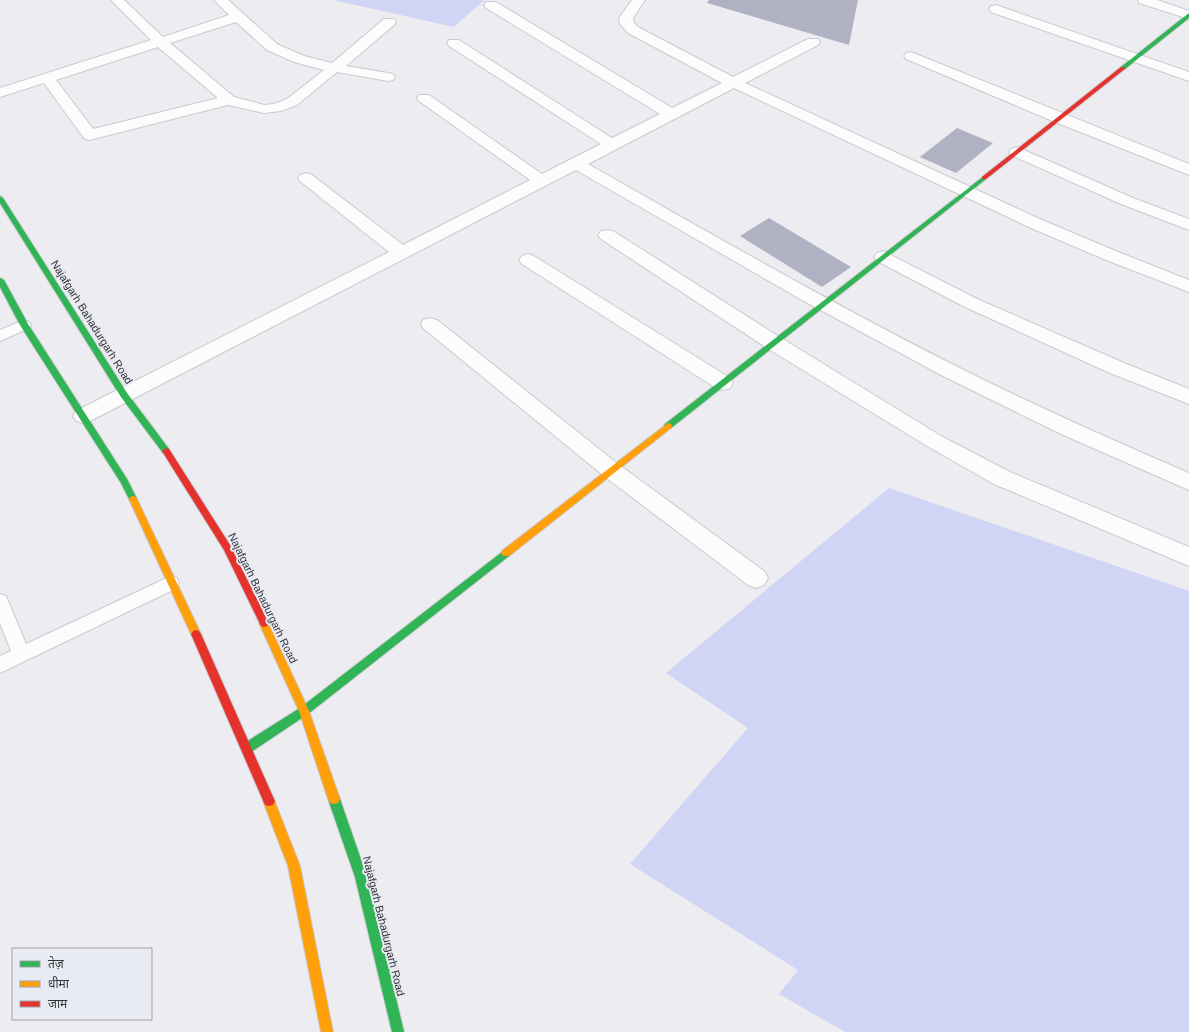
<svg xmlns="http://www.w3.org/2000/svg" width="1189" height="1032" viewBox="0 0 1189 1032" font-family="Arial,'Noto Sans Devanagari',sans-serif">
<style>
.green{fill:#d0d5f5}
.building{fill:#b0b2c3}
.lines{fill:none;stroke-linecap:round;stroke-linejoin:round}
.lane-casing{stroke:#c9cace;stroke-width:2}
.street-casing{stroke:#c9cace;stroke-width:2}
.fast-casing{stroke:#c9cace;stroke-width:2}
.slow-casing{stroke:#c9cace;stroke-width:2}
.jam-casing{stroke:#c9cace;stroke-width:2}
.lane{fill:#fcfcfd;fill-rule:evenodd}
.street{fill:#fcfcfd;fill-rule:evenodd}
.fast{fill:#30b455;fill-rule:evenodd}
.slow{fill:#ff9f0a;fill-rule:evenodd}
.jam{fill:#e5322d;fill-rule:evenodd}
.labels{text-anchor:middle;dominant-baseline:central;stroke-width:4;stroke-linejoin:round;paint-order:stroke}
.street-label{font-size:11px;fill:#323336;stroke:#e9ebf4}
</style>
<rect width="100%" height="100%" fill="#ececf1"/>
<g class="green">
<path d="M 333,0 L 484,0 L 454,27 Z"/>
<path d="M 889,488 L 1189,591 L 1189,1032 L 845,1032 L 779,994 L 798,970 L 630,864 L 748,728 L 666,673 Z"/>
</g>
<g class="building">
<path d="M 709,0 L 858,0 L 849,45 L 707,3 Z"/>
<path d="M 957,128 L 993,143 L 956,173 L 920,157 Z"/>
<path d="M 769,218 L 851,267 L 822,287 L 740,236 Z"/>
</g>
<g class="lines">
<g class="lane-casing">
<g id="lane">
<path d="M 24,320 L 29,322 L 31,325 L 29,328 L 0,341 L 0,330 Z"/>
<path d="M 171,576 L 177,578 L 179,583 L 177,588 L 0,673 L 0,656 L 11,651 L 0,623 L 0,594 L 6,596 L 26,644 Z"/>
</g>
</g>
<g class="street-casing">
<g id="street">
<path d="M 111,0 L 124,0 L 163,37 L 229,15 L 214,0 L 228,0 L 277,44 L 304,56 L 332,63 L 384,19 L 394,19 L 396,22 L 394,25 L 346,66 L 388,73 L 393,74 L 395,77 L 393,80 L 388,81 L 337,72 L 297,105 L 281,111 L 264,113 L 228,105 L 89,140 L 84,138 L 44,83 L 0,97 L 0,88 L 151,40 ZM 236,22 L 267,50 L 294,62 L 324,70 L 287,99 L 274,104 L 264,105 L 234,97 L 170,43 ZM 158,47 L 218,98 L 93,129 L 56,80 Z"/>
<path d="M 632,0 L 645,0 L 633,18 L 634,23 L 638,27 L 733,77 L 808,39 L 818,39 L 820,42 L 818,45 L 745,83 L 1042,220 L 1118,252 L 1189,280 L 1189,292 L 1106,260 L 1031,228 L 734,88 L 588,164 C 720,239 852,315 988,382 C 1054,414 1121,444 1189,473 L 1189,490 L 1061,434 L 943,376 L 802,300 L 576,170 L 90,421 L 83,423 L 76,421 L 73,416 L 76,411 L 389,252 L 300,181 L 298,178 L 300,175 L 306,173 L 312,175 L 403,245 L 530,180 L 419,101 L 417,98 L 419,95 L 429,95 L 542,174 L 601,144 L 449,46 L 447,43 L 449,40 L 459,40 L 612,138 L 660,114 L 486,8 L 484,5 L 486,2 L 496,2 L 672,108 L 722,83 L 628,33 L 620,24 L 619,18 Z"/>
<path d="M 1138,0 L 1157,0 L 1189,11 L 1189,19 L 1139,3 Z"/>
<path d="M 996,5 L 1189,72 L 1189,81 L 991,12 L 989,9 L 991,6 Z"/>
<path d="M 911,52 L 1189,164 L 1189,175 L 1055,122 L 906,59 L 904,56 L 906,53 Z"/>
<path d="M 1017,147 L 1133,198 L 1189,219 L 1189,230 L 1121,204 L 1011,155 L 1009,152 L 1011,149 Z"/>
<path d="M 607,230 L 613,231 L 781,338 L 941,436 L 1010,472 L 1189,547 L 1189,566 L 994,484 L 927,446 L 767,348 L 601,239 L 598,235 L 601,231 Z"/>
<path d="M 883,251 L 977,299 L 1124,363 L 1189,389 L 1189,404 L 1110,373 L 965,307 L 877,261 L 874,257 L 877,253 Z"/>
<path d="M 528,254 L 534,256 L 730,378 L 733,383 L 730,388 L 723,390 L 716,388 L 522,264 L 519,260 L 522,256 Z"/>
<path d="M 430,318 L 437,320 L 618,464 L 764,571 L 768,578 L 764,585 L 756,588 L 748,585 L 604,476 L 423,328 L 421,324 L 423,320 Z"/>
</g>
</g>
<g class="fast-casing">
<g id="fast">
<path d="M 1189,13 L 1189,18 L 1125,69 L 1121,69 L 1121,67 Z"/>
<path d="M 984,176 L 986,177 L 986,179 L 671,428 L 665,428 L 664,426 L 665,424 Z"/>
<path d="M 0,196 L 3,198 L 127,393 L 169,449 L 170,451 L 169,453 L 163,453 L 121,397 L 0,203 Z"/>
<path d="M 0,278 L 4,280 L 28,324 L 127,479 L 137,499 L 136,501 L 130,501 L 121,483 L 20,325 L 0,287 Z"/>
<path d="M 506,549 L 509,550 L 511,553 L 509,556 L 308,714 L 251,752 L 247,753 L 243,752 L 242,748 L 243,744 L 300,708 Z"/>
<path d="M 334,794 L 338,795 L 340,799 L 367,877 L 404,1032 L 392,1032 L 355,877 L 328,799 L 330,795 Z"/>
</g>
</g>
<g class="slow-casing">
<g id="slow">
<path d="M 668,423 L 671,424 L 672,426 L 671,428 L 509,556 L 503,556 L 501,553 L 503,550 Z"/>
<path d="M 133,496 L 136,497 L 137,499 L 201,634 L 199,637 L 196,638 L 193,637 L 191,634 L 129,499 L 130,497 Z"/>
<path d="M 264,619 L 267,620 L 309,711 L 340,799 L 338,803 L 334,804 L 330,803 L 328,799 L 299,711 L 259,623 L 261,620 Z"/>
<path d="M 269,796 L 273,797 L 300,866 L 333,1032 L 321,1032 L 288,866 L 263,801 L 265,797 Z"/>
</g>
</g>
<g class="jam-casing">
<g id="jam">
<path d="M 1121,67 L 1126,68 L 986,179 L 982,179 L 982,177 Z"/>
<path d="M 166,448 L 169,449 L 230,545 L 269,623 L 267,626 L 264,627 L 261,626 L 224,550 L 162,451 Z"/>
<path d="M 196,630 L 199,631 L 201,634 L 273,797 L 275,801 L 273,805 L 269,806 L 265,805 L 191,634 L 193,631 Z"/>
</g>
</g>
<use href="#lane" class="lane"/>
<use href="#street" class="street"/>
<use href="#fast" class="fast"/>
<use href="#slow" class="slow"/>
<use href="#jam" class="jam"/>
</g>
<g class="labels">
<g class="street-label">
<text transform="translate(92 322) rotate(58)">Najafgarh Bahadurgarh Road</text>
<text transform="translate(263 598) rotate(64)">Najafgarh Bahadurgarh Road</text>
<text transform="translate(384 926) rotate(76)">Najafgarh Bahadurgarh Road</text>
</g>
</g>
<rect x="12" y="948" width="140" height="72" fill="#e9ebf4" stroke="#a0a1a8"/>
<rect x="20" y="961" width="20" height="6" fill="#30b455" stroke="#a0a1a8"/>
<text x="48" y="968" font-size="12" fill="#323336">तेज़</text>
<rect x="20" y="981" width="20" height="6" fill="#ff9f0a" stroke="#a0a1a8"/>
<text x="48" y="988" font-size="12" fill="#323336">धीमा</text>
<rect x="20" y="1001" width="20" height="6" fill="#e5322d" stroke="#a0a1a8"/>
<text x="48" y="1008" font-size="12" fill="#323336">जाम</text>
</svg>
